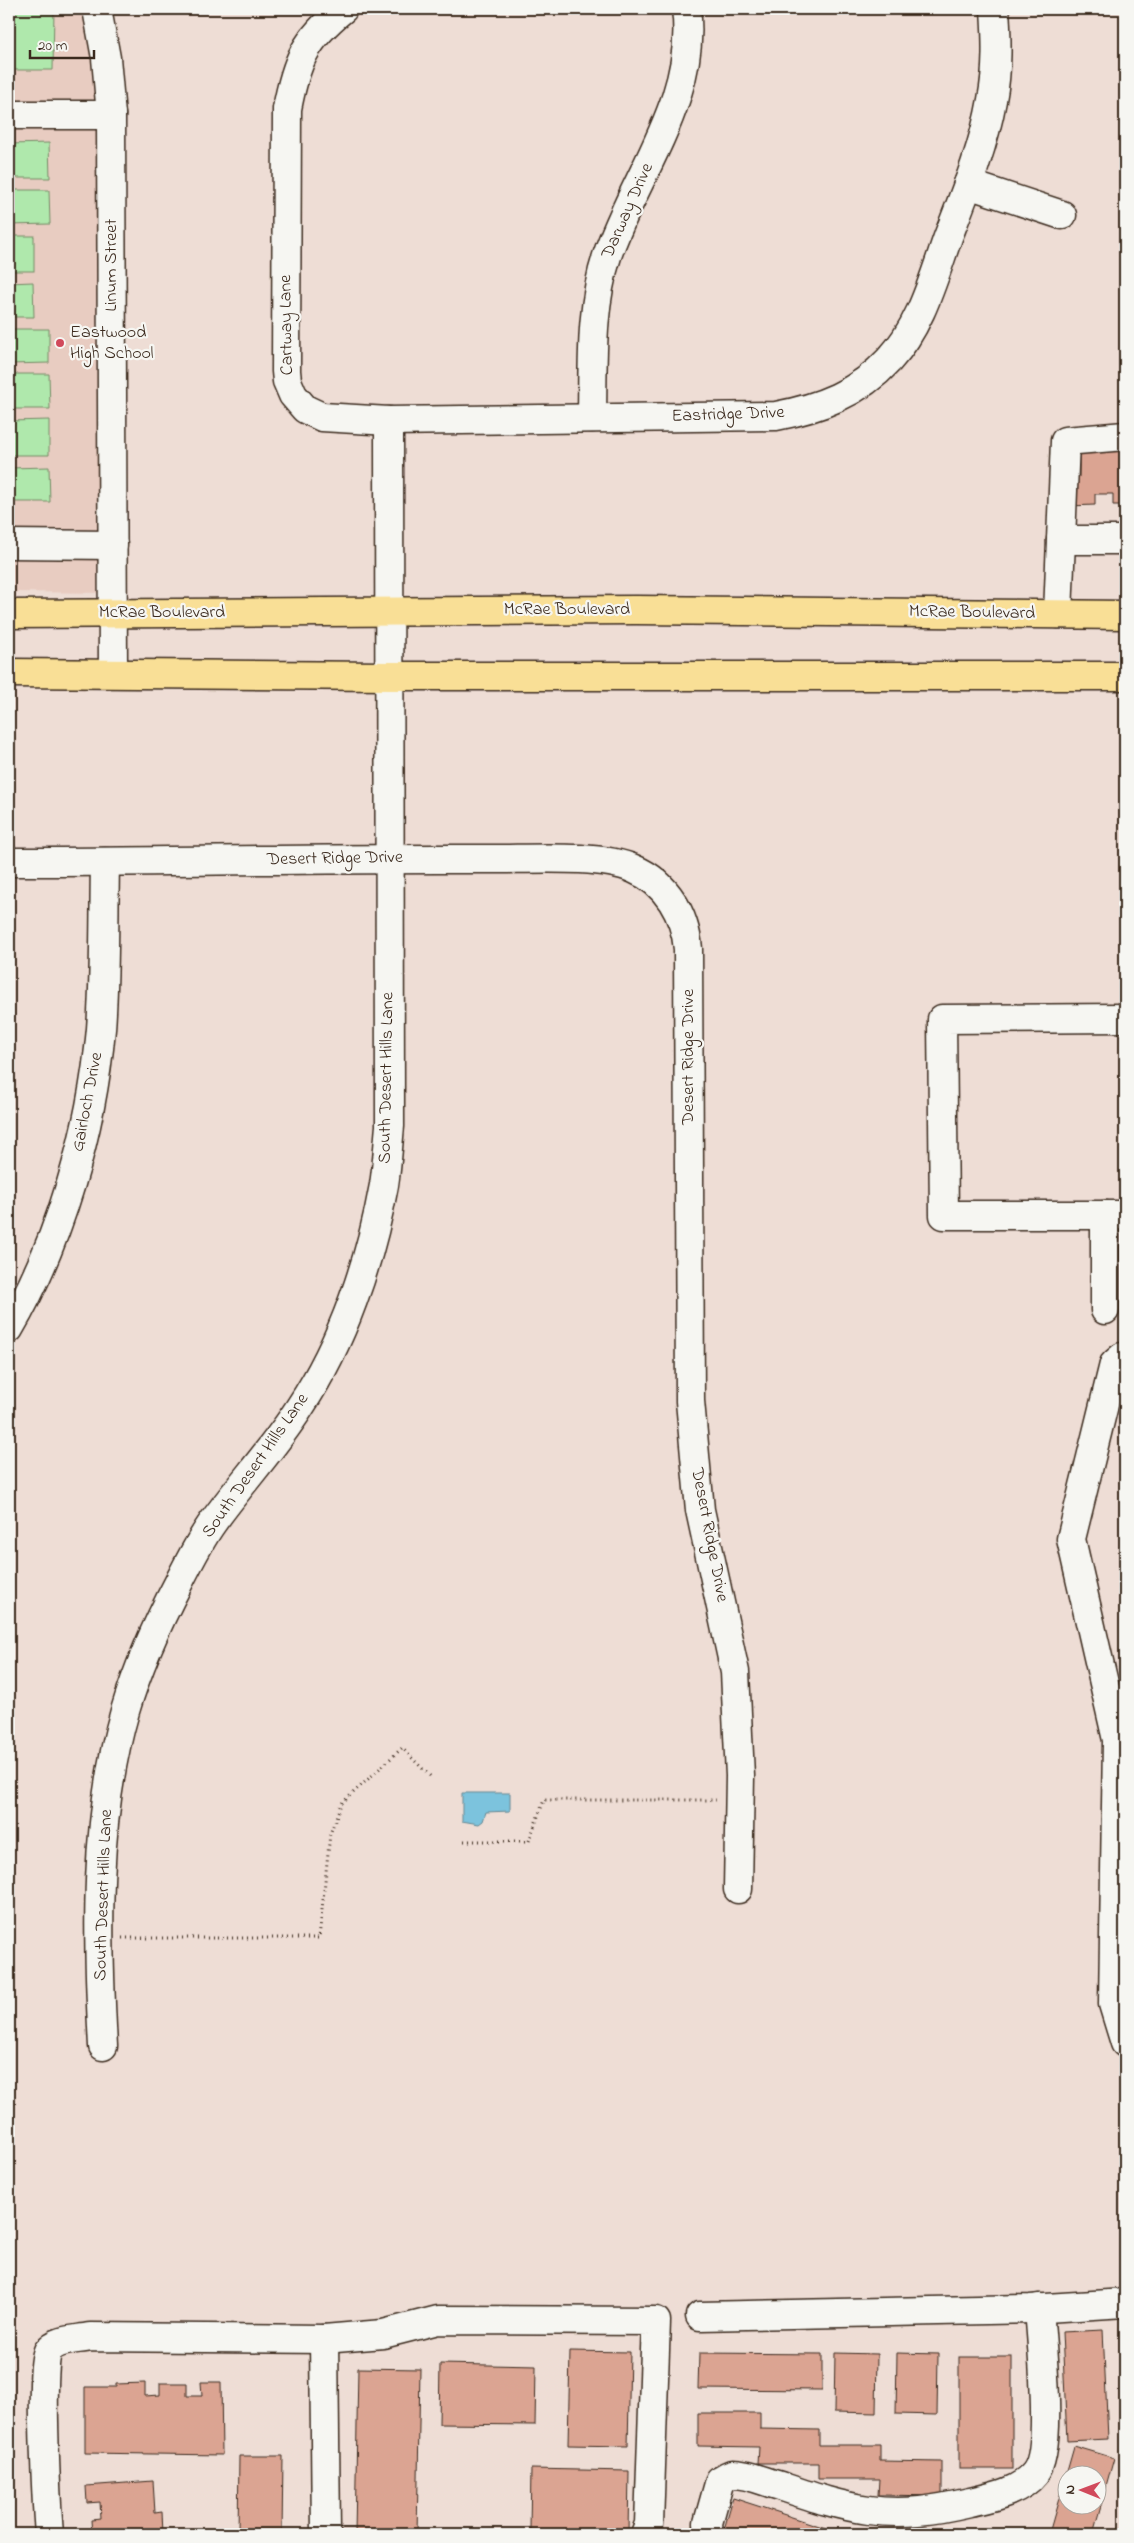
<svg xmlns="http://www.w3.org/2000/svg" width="1134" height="2543" viewBox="0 0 1134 2543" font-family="'Indie Flower',sans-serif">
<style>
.built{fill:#e8ccc1}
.green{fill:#afe8ac;stroke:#758965}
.water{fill:#7cc3dd;stroke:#628691}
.building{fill:#dba492;stroke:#3b2a1e;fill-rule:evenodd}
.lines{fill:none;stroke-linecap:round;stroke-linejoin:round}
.minor-casing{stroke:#3b2a1e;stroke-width:31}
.major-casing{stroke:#3b2a1e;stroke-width:31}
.path{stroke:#3b2a1e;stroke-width:3;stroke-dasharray:1 4;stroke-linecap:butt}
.minor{stroke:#f6f6f2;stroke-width:28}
.major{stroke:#f9df96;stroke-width:28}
.poi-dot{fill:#d1495b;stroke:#f6f6f2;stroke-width:2}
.labels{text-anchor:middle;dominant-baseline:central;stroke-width:4.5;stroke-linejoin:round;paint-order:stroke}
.street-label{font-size:18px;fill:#3b2a1e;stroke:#f6f6f2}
.poi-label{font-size:18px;fill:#3b2a1e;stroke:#f6f6f2;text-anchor:start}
</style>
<rect width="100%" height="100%" fill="#eeddd5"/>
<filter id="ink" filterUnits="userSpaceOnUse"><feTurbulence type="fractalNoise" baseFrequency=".02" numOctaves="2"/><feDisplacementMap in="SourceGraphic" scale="10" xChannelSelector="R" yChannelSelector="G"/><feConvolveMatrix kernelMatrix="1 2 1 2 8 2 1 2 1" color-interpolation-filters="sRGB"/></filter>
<g filter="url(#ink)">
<path class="built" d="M 9,9 L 80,9 L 110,94 L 114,593 L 9,592 Z"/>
<g class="green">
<path d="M 9,9 L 54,9 L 53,70 L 9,70 Z"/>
<path d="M 49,143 L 50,178 L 9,178 L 9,144 Z"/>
<path d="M 9,190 L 49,190 L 50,224 L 9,225 Z"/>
<rect x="9" y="236" width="25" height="35"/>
<path d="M 33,282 L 34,317 L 9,317 L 9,283 Z"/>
<path d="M 9,329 L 49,329 L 49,363 L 9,364 Z"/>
<path d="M 9,374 L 49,374 L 50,409 L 9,409 Z"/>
<path d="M 49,420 L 49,455 L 9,455 L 9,421 Z"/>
<path d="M 49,467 L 50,502 L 9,502 L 9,468 Z"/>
</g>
<path class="water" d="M 462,1793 L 510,1793 L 510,1811 L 486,1812 L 483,1821 L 479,1824 L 462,1821 Z"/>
<g class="building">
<path d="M 1079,444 L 1125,444 L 1125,505 L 1113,505 L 1113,494 L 1095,494 L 1095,505 L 1069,506 L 1068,477 L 1079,477 Z"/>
<path d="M 1103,2330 L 1108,2439 L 1067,2441 L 1062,2332 Z"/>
<path d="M 570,2351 L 630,2352 L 628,2446 L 568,2445 Z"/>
<path d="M 699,2353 L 822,2354 L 822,2390 L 698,2389 Z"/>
<path d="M 835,2353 L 877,2354 L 876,2413 L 834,2412 Z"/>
<path d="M 897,2353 L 938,2354 L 937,2415 L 896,2414 Z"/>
<rect x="959" y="2357" width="53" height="112"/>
<path d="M 440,2364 L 536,2366 L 535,2425 L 439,2424 Z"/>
<path d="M 358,2368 L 420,2369 L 417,2534 L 355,2534 Z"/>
<path d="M 201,2382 L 221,2382 L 222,2455 L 85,2453 L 85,2387 L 116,2387 L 116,2384 L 145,2383 L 145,2396 L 160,2395 L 160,2383 L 187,2383 L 187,2396 L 202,2396 Z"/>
<path d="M 698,2413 L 760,2413 L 760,2429 L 819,2430 L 819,2445 L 880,2445 L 880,2461 L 942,2462 L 942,2496 L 878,2495 L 879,2479 L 818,2479 L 818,2463 L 758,2463 L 759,2447 L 698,2446 Z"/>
<path d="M 1074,2446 L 1114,2458 L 1093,2534 L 1064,2534 L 1050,2530 ZM 1066,2476 L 1096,2476 L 1096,2506 L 1066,2506 Z"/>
<path d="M 239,2456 L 283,2456 L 282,2534 L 238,2534 Z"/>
<path d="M 531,2469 L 629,2471 L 628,2532 L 530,2530 Z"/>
<path d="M 153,2481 L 155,2513 L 162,2512 L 163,2534 L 92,2534 L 91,2520 L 101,2519 L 100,2502 L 87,2503 L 86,2486 Z"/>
<path d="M 733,2498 L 838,2532 L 838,2534 L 723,2533 Z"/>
</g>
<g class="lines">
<g class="minor-casing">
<g id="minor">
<path d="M 97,9 L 106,58 L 111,115 L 113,673"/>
<path d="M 343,9 C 305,40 296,61 287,109 L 286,371 L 287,381 L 293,395 L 305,409 L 322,417 L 389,421 L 776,416 C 819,408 859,393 889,360 C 921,326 933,279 948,237 C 965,193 984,146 992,100 C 998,69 997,39 995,9"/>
<path d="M 9,115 L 111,115"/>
<path d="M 968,184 L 1062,215"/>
<path d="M 592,418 C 593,364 590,308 607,256 C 634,176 698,98 686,9"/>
<path d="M 1061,540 L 1125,540"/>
<path d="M 9,544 L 113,545"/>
<path d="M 1058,614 L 1065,441 L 1125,436"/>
<path d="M 9,862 C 166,862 323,858 481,859 C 522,860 598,853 634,869 C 667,883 685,915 688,949 L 690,1401 L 700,1510 L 735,1672 L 740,1776 L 738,1889"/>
<path d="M 1105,1215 L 944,1215 L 942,1019 L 1125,1018"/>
<path d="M 1105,1310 L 1105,1215 L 1125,1215"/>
<path d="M 9,1329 C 60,1242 92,1130 101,1029 C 105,974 104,918 105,862"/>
<path d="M 1125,1357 L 1122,1357 L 1114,1364 L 1071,1539 L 1117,1740 L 1113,2004 L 1125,2043"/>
<path d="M 103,2046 C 97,1936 94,1818 125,1711 C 138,1667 158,1622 179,1582 C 189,1562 200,1540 213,1522 C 241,1483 274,1448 300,1407 C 343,1342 370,1262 384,1185 C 387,1166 388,1146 390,1126 L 389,421"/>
<path d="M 700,2316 L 1030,2309 L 1125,2303"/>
<path d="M 324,2339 L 326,2534"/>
<path d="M 49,2534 C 47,2510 39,2364 48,2351 C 56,2339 76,2340 90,2337 L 324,2339 L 383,2334 L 438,2320 L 656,2321 L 649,2524 L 645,2534"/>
<path d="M 709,2534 L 708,2523 L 720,2480 C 724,2478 729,2474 733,2474 C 748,2474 763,2481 777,2485 C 807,2495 838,2506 869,2510 C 904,2515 936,2510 970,2502 C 992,2497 1020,2492 1035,2473 C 1054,2450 1041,2341 1039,2308"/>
</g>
</g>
<g class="major-casing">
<g id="major">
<path d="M 9,614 L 636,610 L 1125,615"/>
<path d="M 9,673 L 390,676 L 1125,676"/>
</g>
</g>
<g class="path">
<path d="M 464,1841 L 529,1841 L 544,1800 L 716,1800"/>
<path d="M 122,1938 L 319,1938 L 330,1834 L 341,1804 L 402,1748 L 431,1777"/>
</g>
<use href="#minor" class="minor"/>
<use href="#major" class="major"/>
</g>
</g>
<circle class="poi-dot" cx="60" cy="343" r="5"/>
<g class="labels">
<g class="street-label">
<text transform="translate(628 211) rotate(-66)">Darway Drive</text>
<text transform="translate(112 265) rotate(-90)">Linum Street</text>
<text transform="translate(287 325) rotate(-91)">Cartway Lane</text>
<text transform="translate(728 415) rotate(-2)">Eastridge Drive</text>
<text x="567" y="610">McRae Boulevard</text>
<text x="162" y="613">McRae Boulevard</text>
<text transform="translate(972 613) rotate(1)">McRae Boulevard</text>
<text transform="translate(335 859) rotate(-1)">Desert Ridge Drive</text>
<text transform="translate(689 1057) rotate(-90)">Desert Ridge Drive</text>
<text transform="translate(387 1078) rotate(-89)">South Desert Hills Lane</text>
<text transform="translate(88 1102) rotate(-79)">Gairloch Drive</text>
<text transform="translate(256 1466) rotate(-55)">South Desert Hills Lane</text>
<text transform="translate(709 1535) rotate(79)">Desert Ridge Drive</text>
<text transform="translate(104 1895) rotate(-88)">South Desert Hills Lane</text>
</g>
<g class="poi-label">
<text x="70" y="333">Eastwood<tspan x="70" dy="21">High School</tspan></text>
</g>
</g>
<rect width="1134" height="2543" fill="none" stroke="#f6f6f2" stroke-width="30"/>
<rect x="15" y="15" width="1104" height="2513" fill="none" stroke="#3b2a1e" stroke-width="2" filter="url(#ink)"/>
<g transform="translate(1082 2490) rotate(271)"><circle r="24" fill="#f6f6f2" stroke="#aba49d"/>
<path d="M0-4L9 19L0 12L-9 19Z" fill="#d1495b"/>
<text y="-8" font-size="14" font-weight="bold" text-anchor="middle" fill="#3b2a1e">N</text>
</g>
<path d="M30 50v8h64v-8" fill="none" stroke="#3b2a1e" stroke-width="2.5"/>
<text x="38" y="50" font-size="15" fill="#3b2a1e" stroke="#f6f6f2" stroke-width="4" paint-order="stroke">20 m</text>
</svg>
